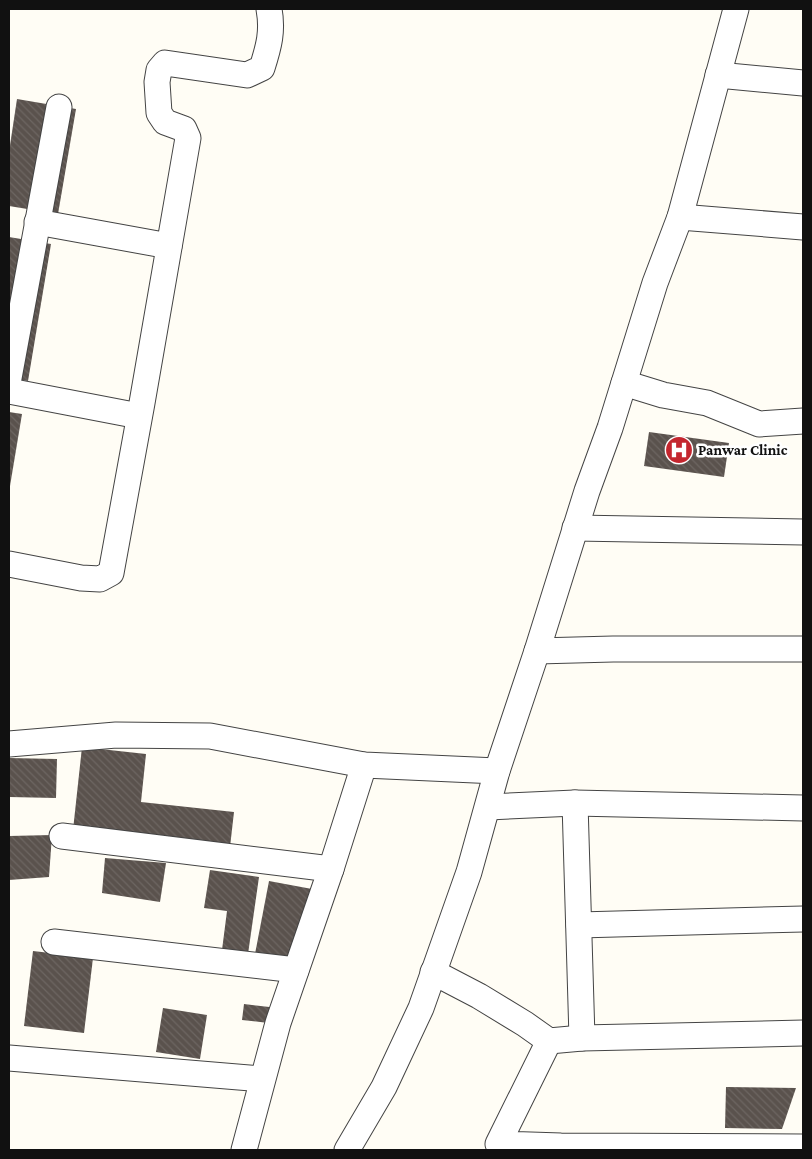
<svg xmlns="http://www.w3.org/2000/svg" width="812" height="1159" viewBox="0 0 812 1159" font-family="'Crimson Pro',serif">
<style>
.building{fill:url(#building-back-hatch)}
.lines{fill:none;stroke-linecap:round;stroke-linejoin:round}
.minor-casing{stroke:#444;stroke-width:27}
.minor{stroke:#fff;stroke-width:25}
.labels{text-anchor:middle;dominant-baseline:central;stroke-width:5;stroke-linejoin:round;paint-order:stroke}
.poi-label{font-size:15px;font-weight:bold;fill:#111;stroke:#fff;text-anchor:start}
</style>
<defs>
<pattern id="building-back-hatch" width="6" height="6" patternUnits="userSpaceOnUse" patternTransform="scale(1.25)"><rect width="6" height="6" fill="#5a524d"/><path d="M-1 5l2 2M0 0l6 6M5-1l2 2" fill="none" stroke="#6d6662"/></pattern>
</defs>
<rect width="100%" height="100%" fill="#fffdf5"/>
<g class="building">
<path d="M 17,99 L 76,109 L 58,214 L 9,206 L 9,152 Z"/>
<path d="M 9,237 L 51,244 L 28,381 L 9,378 Z"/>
<path d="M 9,412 L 22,414 L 10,486 L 9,486 Z"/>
<path d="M 649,432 L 729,443 L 724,477 L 644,466 Z"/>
<path d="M 82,747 L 146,754 L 141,802 L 234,812 L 230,847 L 73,830 Z"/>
<path d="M 9,758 L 57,759 L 56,798 L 9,797 Z"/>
<path d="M 52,835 L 49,877 L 9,880 L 9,836 Z"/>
<path d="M 105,858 L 166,863 L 160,902 L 102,893 Z"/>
<path d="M 210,870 L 259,877 L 248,954 L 222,950 L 227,911 L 204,908 Z"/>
<path d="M 269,881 L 312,889 L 298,963 L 255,954 Z"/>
<path d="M 33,951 L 93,958 L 84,1033 L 24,1026 Z"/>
<path d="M 244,1004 L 278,1008 L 277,1024 L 242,1020 Z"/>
<path d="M 163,1008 L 207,1015 L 200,1059 L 156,1052 Z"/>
<path d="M 726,1087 L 796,1088 L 782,1129 L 725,1128 Z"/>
</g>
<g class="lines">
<g class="minor-casing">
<g id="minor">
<path d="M 718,75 L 803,83"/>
<path d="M 680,217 L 803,227"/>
<path d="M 37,222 L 169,246"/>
<path d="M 9,378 L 59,107"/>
<path d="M 624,383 L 663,395 L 707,403 L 759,424 L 803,421"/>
<path d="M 9,391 L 139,416"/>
<path d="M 575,528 L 803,532"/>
<path d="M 9,564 L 81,578 L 100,579 L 111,573 L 142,403 L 188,138 L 184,129 L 165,122 L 159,113 L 157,82 L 159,70 L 165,63 L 247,75 L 262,68 C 269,46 273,31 269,9"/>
<path d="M 537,651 L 613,649 L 803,649"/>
<path d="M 9,744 L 116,735 L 210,736 L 364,765 L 497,771"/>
<path d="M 575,803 L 582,1038"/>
<path d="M 488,807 L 575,803 L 803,808"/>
<path d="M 62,836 L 331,869"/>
<path d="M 579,925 L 803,919"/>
<path d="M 54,942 L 296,970"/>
<path d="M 433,972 L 479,996 L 525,1024 L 549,1041 L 582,1038 L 803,1033"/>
<path d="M 549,1041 L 498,1144 L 561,1146 L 803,1147"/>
<path d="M 9,1058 L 262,1079"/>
<path d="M 244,1150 L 278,1023 L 331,869 L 364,765"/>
<path d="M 347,1150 L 384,1087 L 421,1008 L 469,872 L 497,771 L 537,651 L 587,491 L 610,428 L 655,283 L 680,217 L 736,9"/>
</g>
</g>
<use href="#minor" class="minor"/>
</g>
<defs>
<g id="hospital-disc" transform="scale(1.4375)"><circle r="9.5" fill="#c4262e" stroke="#fff"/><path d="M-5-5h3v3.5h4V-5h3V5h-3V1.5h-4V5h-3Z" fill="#fff"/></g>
</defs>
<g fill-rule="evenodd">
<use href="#hospital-disc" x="679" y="450"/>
</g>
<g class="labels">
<g class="poi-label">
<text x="698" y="450">Panwar Clinic</text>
</g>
</g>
<rect width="812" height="1159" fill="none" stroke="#111111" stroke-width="20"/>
</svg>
